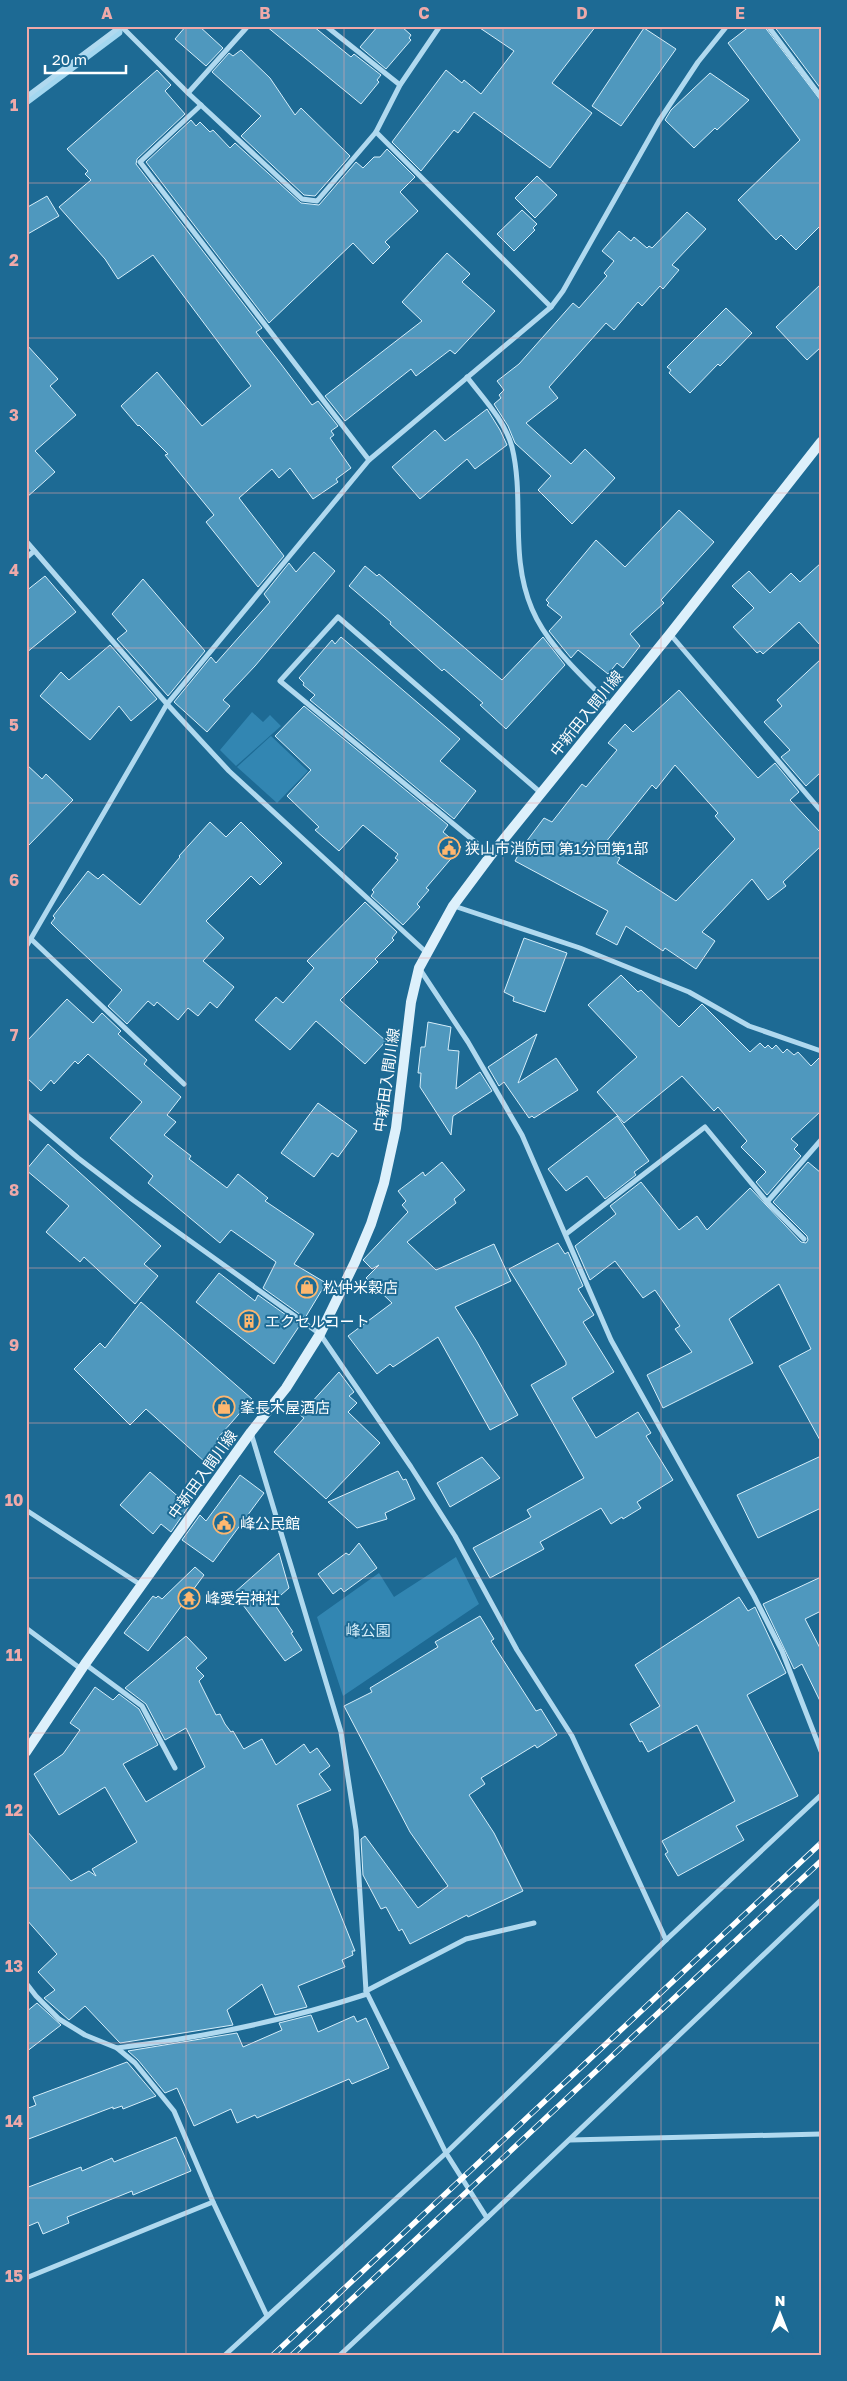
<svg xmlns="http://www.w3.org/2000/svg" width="847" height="2381" viewBox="0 0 847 2381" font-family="'Golos Text','Noto Sans JP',sans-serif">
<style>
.green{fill:#3286b2}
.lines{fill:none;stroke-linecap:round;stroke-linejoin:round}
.stream{stroke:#a3d7f0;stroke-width:9}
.building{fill:#4f98be;stroke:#d6eefa;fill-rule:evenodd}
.minor{stroke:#b0d9ef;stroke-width:5}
.secondary{stroke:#ddf0fb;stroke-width:10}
.rail-casing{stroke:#fff;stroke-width:5.5}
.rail{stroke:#1d6a94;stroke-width:4;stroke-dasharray:11;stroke-linecap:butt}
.grid{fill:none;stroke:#efa9a9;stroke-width:1;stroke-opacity:0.55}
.labels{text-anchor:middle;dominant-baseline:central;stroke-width:4;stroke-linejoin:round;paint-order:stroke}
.street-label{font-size:15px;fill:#fff;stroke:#1d6a94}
.poi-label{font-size:15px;fill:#fff;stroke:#1d6a94;text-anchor:start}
.park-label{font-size:15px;fill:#d6eefa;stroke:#1d6a94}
.neatline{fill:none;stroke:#efa9a9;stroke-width:2}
.grid-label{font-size:16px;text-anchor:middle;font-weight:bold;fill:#efa9a9}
</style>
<rect width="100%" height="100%" fill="#1d6a94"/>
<g class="green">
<path d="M 252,712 L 263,722 L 270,715 L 281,726 L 236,766 L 220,750 Z"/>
<path d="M 271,736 L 308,771 L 277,803 L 237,767 Z"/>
<path d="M 456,1557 L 479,1604 L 343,1696 L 317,1617 L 379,1573 L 394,1597 Z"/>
</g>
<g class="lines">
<path class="stream" d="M 26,101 L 118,32"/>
</g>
<g class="building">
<path d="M 186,26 L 199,26 L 223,48 L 206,66 L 175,39 Z"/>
<path d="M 266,26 L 313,26 L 351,57 L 354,54 L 381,75 L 377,80 L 379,82 L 361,104 Z"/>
<path d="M 378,26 L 401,26 L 411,35 L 409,38 L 411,40 L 386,69 L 360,47 Z"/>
<path d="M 477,26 L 596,26 L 552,83 L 592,113 L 550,168 L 474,112 L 458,133 L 454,130 L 421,171 L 392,142 L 446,70 L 462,83 L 464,80 L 481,94 L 514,51 Z"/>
<path d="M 750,26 L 764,26 L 821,101 L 821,225 L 796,250 L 781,235 L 776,240 L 738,200 L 800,140 L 728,43 Z"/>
<path d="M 774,26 L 821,26 L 821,89 Z"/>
<path d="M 644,28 L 676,49 L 621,126 L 592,106 Z"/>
<path d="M 241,50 L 270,78 L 295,115 L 301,108 L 350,156 L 315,196 L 304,195 L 241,136 L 261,116 L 212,72 L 229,53 L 233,56 Z"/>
<path d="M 157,70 L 171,85 L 165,91 L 185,114 L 137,159 L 136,164 L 262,328 L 256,332 L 281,364 L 312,405 L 318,401 L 338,426 L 331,431 L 334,435 L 330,438 L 351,468 L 336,479 L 338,482 L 313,499 L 290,468 L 279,478 L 272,469 L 239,498 L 284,556 L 258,587 L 206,522 L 214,515 L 165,455 L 168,454 L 139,425 L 138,426 L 121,406 L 157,372 L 202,426 L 251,386 L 153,255 L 118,279 L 105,259 L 59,207 L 91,180 L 85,174 L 88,171 L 67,149 Z"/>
<path d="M 710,73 L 749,100 L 717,130 L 715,128 L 694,148 L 665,120 L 671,110 Z"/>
<path d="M 191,120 L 196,126 L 200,122 L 210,132 L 213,130 L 230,148 L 235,143 L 301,203 L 319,205 L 356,162 L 363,168 L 374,157 L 380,157 L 387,149 L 415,177 L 400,192 L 418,211 L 385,242 L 390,247 L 373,264 L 353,243 L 269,323 L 146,162 Z"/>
<path d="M 537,176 L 557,195 L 535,218 L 515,198 Z"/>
<path d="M 47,196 L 59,216 L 26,235 L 26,208 Z"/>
<path d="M 522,210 L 537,224 L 533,228 L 535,230 L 514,251 L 497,234 Z"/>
<path d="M 687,212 L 706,229 L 672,265 L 679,270 L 663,289 L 660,286 L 642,306 L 638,302 L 614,330 L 606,323 L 549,387 L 558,398 L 526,423 L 571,464 L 585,449 L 615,478 L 572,524 L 538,490 L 551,476 L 515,443 L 508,426 L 494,404 L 501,398 L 499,395 L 504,390 L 497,381 L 519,364 L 573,303 L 579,308 L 607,276 L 604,273 L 614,261 L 602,251 L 619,231 L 631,241 L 634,237 L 647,248 L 649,246 L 652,248 Z"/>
<path d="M 447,253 L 470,274 L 462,282 L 495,311 L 455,354 L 450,350 L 416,376 L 411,369 L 345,421 L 325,396 L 422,321 L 402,302 Z"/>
<path d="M 821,284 L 821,347 L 807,360 L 776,327 Z"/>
<path d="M 726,308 L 752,333 L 720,366 L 718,364 L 690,393 L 669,373 L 671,370 L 667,367 Z"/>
<path d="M 26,344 L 58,379 L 50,386 L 76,415 L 35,451 L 55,472 L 26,498 Z"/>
<path d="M 487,409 L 500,430 L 507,445 L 475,469 L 467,459 L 420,499 L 392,467 L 435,430 L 445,441 Z"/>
<path d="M 679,510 L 714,542 L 661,600 L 664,603 L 630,634 L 640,646 L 623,668 L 617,663 L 608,674 L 578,650 L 571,658 L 549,631 L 562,617 L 547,605 L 549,603 L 546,600 L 596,540 L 625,567 Z"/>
<path d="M 314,552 L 335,571 L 255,666 L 223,700 L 230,706 L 207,732 L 174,702 L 211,657 L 216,663 L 270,602 L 264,594 L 289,563 L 296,572 Z"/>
<path d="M 821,563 L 821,646 L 799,622 L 763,654 L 760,651 L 757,653 L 733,627 L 754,608 L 732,586 L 749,571 L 770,593 L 791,573 L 800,582 Z"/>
<path d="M 365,566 L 377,576 L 379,574 L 502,680 L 543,637 L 565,665 L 506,729 L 480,705 L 483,703 L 444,669 L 442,671 L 390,624 L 391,622 L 349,586 Z"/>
<path d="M 45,576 L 76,612 L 26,653 L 26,591 Z"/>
<path d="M 143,579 L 205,651 L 168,696 L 117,639 L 127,631 L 112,614 Z"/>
<path d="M 341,637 L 460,739 L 440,761 L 476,791 L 454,819 L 310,700 L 315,695 L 303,685 L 304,683 L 299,678 L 332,640 L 335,644 Z"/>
<path d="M 110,645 L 157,699 L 131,721 L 119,706 L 90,740 L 40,696 L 61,672 L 69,680 Z"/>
<path d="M 821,659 L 821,772 L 806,786 L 781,757 L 790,750 L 764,722 L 782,706 L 777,700 Z"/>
<path d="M 679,690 L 758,778 L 775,763 L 799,792 L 790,800 L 821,833 L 821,846 L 783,882 L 786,886 L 768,900 L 752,879 L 702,932 L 715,941 L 696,969 L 665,948 L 663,951 L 626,926 L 617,945 L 596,934 L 608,911 L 515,861 L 523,846 L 544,818 L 552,822 L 582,784 L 586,787 L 617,750 L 608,743 L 625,724 L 633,732 ZM 675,765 L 718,813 L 715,816 L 735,839 L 676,901 L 617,863 L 620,858 L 601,848 L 652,785 L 656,789 Z"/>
<path d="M 304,706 L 448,825 L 443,832 L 461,847 L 426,888 L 429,890 L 417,904 L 420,907 L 403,925 L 371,896 L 374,892 L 372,890 L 398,860 L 395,858 L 398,854 L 363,825 L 339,851 L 315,830 L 319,827 L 287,796 L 311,770 L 275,736 Z"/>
<path d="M 26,764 L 42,779 L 46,774 L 73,800 L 26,848 Z"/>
<path d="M 210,822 L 226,837 L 241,822 L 282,863 L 260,885 L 251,876 L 206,921 L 224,938 L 203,961 L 234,987 L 217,1008 L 210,1002 L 198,1016 L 188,1008 L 178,1020 L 157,1002 L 154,1006 L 148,1001 L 127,1024 L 108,1006 L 122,990 L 58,930 L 51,923 L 55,918 L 53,916 L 88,871 L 98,879 L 103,874 L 140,905 L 180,857 L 179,856 Z"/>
<path d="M 365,902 L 397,932 L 392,938 L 394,940 L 375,959 L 378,962 L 340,1000 L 386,1041 L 365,1064 L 316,1021 L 290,1050 L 255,1020 L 276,997 L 283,1003 L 314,968 L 307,961 Z"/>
<path d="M 524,938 L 567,953 L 545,1012 L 513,1001 L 514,997 L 504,992 Z"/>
<path d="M 621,975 L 638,992 L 641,990 L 679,1027 L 702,1004 L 750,1052 L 760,1043 L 765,1048 L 768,1045 L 772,1049 L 776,1045 L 783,1053 L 787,1049 L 794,1055 L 798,1052 L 811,1066 L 821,1056 L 821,1111 L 791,1139 L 798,1145 L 794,1149 L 801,1156 L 767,1195 L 756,1182 L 766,1172 L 741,1147 L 747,1141 L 718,1107 L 714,1111 L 682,1076 L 624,1123 L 597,1092 L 637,1057 L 588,1005 Z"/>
<path d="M 67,999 L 93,1023 L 102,1013 L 121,1031 L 118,1034 L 147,1060 L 144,1064 L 181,1097 L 167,1115 L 176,1122 L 164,1135 L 191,1156 L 189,1159 L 227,1188 L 238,1174 L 268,1198 L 265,1201 L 314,1234 L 294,1264 L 326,1283 L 305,1318 L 263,1288 L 276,1262 L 231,1230 L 220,1243 L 148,1183 L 153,1176 L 110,1138 L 142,1102 L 88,1054 L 78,1064 L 75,1061 L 54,1084 L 51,1080 L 41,1091 L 26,1077 L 26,1042 Z"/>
<path d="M 428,1022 L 451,1027 L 448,1050 L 459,1051 L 456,1089 L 480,1072 L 492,1091 L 453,1116 L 451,1135 L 420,1087 L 421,1073 L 418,1073 L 421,1047 L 425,1047 Z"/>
<path d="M 537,1034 L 518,1083 L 556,1058 L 578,1090 L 534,1118 L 532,1116 L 529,1118 L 504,1082 L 499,1086 L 488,1067 Z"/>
<path d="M 318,1103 L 357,1131 L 338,1157 L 332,1153 L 314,1177 L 281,1153 Z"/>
<path d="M 617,1116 L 649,1161 L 634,1172 L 636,1175 L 605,1199 L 587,1176 L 566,1191 L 548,1169 Z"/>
<path d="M 48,1144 L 161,1246 L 144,1264 L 158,1276 L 135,1304 L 84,1257 L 80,1262 L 46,1232 L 69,1206 L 26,1170 Z"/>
<path d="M 442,1162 L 465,1190 L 454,1199 L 456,1203 L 407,1242 L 436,1270 L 494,1244 L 511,1281 L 455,1307 L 477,1342 L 518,1415 L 490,1430 L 438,1337 L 393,1367 L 390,1364 L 377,1374 L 348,1336 L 392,1303 L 366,1278 L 379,1265 L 372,1269 L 363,1260 L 408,1212 L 402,1205 L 406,1201 L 398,1191 L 423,1172 L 425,1176 Z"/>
<path d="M 808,1162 L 821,1173 L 821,1442 L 779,1366 L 811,1349 L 779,1284 L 729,1319 L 753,1363 L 663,1408 L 647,1375 L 692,1352 L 675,1329 L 680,1326 L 655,1290 L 643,1298 L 615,1261 L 590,1280 L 575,1246 L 616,1214 L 610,1206 L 641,1182 L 679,1230 L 697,1216 L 707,1230 L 750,1188 L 801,1242 L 806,1243 L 808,1240 L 807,1236 L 773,1202 Z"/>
<path d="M 558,1243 L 565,1254 L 568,1252 L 583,1286 L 578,1289 L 594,1315 L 583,1322 L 614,1372 L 572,1398 L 596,1438 L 638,1412 L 651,1433 L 646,1436 L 673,1480 L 637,1502 L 641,1508 L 623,1519 L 622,1517 L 611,1524 L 601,1508 L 540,1542 L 544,1549 L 490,1578 L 473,1548 L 531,1517 L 527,1510 L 584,1478 L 531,1385 L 566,1365 L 566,1362 L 509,1269 Z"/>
<path d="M 219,1273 L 255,1301 L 258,1295 L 300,1325 L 274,1364 L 196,1302 Z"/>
<path d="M 141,1302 L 252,1399 L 217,1439 L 222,1443 L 205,1462 L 146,1409 L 130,1425 L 74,1369 L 100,1343 L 105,1348 Z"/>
<path d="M 339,1372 L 354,1392 L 349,1396 L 357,1403 L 348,1412 L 380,1443 L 326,1499 L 274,1452 L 304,1418 L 300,1415 Z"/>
<path d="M 821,1456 L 821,1508 L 758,1538 L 737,1495 Z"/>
<path d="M 482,1457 L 500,1478 L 450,1507 L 437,1483 Z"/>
<path d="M 398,1471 L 403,1480 L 406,1479 L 415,1499 L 385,1513 L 387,1519 L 357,1528 L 328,1502 Z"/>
<path d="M 150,1472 L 189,1506 L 171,1532 L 161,1524 L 153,1534 L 120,1505 Z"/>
<path d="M 240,1475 L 264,1493 L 213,1562 L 182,1540 L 200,1515 L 206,1521 Z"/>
<path d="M 359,1543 L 377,1568 L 344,1592 L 341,1588 L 333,1594 L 318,1574 L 346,1553 L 349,1555 Z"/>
<path d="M 279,1553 L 289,1588 L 273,1602 L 293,1632 L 291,1633 L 302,1650 L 285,1661 L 234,1593 Z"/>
<path d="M 195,1567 L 204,1575 L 148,1651 L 124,1633 L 153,1596 L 156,1598 L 158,1596 L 162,1599 Z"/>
<path d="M 821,1577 L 821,1611 L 805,1619 L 821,1650 L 821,1703 L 802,1664 L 794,1669 L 763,1604 Z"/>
<path d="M 739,1597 L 748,1611 L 755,1607 L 786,1673 L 747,1695 L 798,1796 L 736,1826 L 744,1840 L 678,1876 L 665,1854 L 668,1852 L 662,1841 L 735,1801 L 697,1725 L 648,1752 L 642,1741 L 640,1742 L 630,1724 L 660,1706 L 635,1665 Z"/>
<path d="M 480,1616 L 494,1639 L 491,1641 L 536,1711 L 541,1709 L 557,1735 L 537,1748 L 535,1745 L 481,1778 L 485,1784 L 469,1795 L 494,1833 L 523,1891 L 468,1917 L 467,1915 L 410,1944 L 402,1929 L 399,1931 L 386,1907 L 381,1909 L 363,1875 L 361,1839 L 365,1836 L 418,1908 L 448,1886 L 410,1832 L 344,1706 L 372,1692 L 370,1688 L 438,1647 L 435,1642 Z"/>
<path d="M 186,1636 L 207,1658 L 196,1668 L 204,1676 L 199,1681 L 216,1715 L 220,1714 L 225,1724 L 231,1732 L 233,1731 L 243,1748 L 244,1749 L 262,1739 L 276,1765 L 304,1744 L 310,1753 L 317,1748 L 330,1766 L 319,1774 L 331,1790 L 297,1805 L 355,1951 L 352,1951 L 353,1955 L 342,1960 L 345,1967 L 298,1986 L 307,2007 L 275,2015 L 262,1984 L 227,2010 L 233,2025 L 120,2043 L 85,2006 L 69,2020 L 44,1998 L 55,1990 L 38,1972 L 57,1954 L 26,1919 L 26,1830 L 71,1881 L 89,1871 L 96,1876 L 92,1869 L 137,1842 L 105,1787 L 59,1815 L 34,1774 L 63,1754 L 80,1730 L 70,1723 L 95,1687 L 113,1700 L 119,1694 L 139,1709 L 158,1745 L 123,1764 L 146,1802 L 205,1767 L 186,1728 L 165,1740 L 146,1704 L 125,1688 Z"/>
<path d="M 37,2003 L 61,2025 L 26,2052 L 26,2012 Z"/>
<path d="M 311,2015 L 318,2032 L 354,2016 L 357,2022 L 366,2018 L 389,2068 L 352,2084 L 349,2079 L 257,2118 L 255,2115 L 237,2123 L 231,2109 L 194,2126 L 177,2088 L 165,2093 L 138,2060 L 128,2051 L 237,2033 L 243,2047 L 282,2030 L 279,2023 Z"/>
<path d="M 127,2062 L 156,2096 L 123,2109 L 122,2106 L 113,2109 L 113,2107 L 26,2140 L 26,2109 L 36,2105 L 33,2097 Z"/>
<path d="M 176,2137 L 191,2171 L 133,2195 L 132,2191 L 67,2217 L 69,2223 L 43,2234 L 38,2222 L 26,2227 L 26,2188 L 81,2167 L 82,2171 L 112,2158 L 114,2162 Z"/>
</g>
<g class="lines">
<g class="minor">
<path d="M 121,26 L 188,93 L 302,199 L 317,201 L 376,132 L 400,85 L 440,26"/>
<path d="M 326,26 L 400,85"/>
<path d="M 768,26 L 821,97"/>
<path d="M 188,93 L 248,26"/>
<path d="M 26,97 L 121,26"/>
<path d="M 201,105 L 140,162 L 369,460"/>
<path d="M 376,132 L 551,307"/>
<path d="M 467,377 C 483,398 505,421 512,447 C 525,501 509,555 532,609 C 548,647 583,676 611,706"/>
<path d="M 26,541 L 167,704 L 229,771 L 427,953"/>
<path d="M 26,558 L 34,551"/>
<path d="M 670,634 L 821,811"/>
<path d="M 491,855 L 280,681 L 338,617 L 541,793"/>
<path d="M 454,906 L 580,948 L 689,992 L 749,1026 L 821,1051"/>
<path d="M 31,939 L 184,1084"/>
<path d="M 26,947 L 167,704 L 369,460 L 551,307 L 563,291 L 659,121 L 698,62 L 727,26"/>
<path d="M 419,968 L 468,1042 L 522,1135 L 611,1340 L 754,1596 L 782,1651 L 821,1751"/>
<path d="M 26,1114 L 78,1158 L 133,1200 L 320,1334 L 411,1467 L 455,1536 L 517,1650 L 572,1736 L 666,1940"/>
<path d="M 767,1202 L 804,1239"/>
<path d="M 566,1234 L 705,1127 L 767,1202 L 821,1140"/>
<path d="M 251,1433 L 341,1732 L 356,1830 L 366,1991 L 446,2153 L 487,2218"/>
<path d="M 26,1510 L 141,1585"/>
<path d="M 26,1628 L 81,1669"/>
<path d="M 85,1664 L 142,1706 L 175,1768"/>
<path d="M 26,1983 L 36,1996 L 59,2019 L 85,2035 L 117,2048 L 135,2063 L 174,2111 L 213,2202 L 267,2316"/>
<path d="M 366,1991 L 466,1939 L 534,1923"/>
<path d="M 117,2048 C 201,2038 287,2020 367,1994"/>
<path d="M 570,2140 L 821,2134"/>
<path d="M 26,2278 L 213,2202"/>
<path d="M 225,2355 L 446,2153 L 666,1940 L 821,1795"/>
<path d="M 340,2355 L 487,2218 L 821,1900"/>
</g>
<path class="secondary" d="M 26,1752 L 85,1664 L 251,1432 L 286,1388 L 320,1334 L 355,1262 L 371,1224 L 384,1183 L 396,1128 L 411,1002 L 419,968 L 453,906 L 491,855 L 670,634 L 821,442"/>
<g class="rail-casing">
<g id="rail">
<path d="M 273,2355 L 821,1843"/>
<path d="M 292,2355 L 821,1861"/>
</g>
</g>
<use href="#rail" class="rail"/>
</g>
<path class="grid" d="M 186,26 L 186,2355M 344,26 L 344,2355M 503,26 L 503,2355M 661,26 L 661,2355M 26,183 L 821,183M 26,338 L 821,338M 26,493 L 821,493M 26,648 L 821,648M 26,803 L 821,803M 26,958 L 821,958M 26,1113 L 821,1113M 26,1268 L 821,1268M 26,1423 L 821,1423M 26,1578 L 821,1578M 26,1733 L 821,1733M 26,1888 L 821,1888M 26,2043 L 821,2043M 26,2198 L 821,2198"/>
<defs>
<g id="civic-ring" transform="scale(1.125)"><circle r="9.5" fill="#1d6a94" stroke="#feb76f" stroke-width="1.5"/><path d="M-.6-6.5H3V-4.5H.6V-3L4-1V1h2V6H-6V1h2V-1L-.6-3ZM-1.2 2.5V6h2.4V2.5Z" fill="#feb76f"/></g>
<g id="shop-ring" transform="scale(1.125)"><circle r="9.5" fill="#1d6a94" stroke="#feb76f" stroke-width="1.5"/><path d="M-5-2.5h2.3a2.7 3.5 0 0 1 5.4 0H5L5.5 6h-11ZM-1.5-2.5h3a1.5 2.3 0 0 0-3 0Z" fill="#feb76f"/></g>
<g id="building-ring" transform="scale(1.125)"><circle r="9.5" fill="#1d6a94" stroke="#feb76f" stroke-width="1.5"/><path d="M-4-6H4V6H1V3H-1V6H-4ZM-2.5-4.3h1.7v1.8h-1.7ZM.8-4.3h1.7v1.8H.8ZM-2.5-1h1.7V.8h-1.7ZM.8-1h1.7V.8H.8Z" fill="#feb76f"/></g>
<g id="temple-ring" transform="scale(1.125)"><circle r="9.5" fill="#1d6a94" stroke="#feb76f" stroke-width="1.5"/><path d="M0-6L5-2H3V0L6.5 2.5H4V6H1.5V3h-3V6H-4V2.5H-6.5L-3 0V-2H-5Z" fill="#feb76f"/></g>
</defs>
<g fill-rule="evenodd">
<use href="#civic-ring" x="449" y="848"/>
<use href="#shop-ring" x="307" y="1287"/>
<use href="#building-ring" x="249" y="1321"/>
<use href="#shop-ring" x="224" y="1407"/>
<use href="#civic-ring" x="224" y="1523"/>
<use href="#temple-ring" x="189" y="1598"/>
</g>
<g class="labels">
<g class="street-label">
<text transform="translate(586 713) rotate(-51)">中新田入間川線</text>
<text transform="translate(386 1080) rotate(-82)">中新田入間川線</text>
<text transform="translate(202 1474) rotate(-54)">中新田入間川線</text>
</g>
<g class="poi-label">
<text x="465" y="848">狭山市消防団 第1分団第1部</text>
<text x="323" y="1287">松仲米穀店</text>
<text x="265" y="1321">エクセルコート</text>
<text x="240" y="1407">峯長木屋酒店</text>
<text x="240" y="1523">峰公民館</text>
<text x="205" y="1598">峰愛宕神社</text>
</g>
<g class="park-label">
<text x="368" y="1630">峰公園</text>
</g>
</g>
<rect width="847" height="2381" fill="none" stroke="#1d6a94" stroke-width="55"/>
<g transform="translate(780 2314)" stroke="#1d6a94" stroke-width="4" paint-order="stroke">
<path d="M0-4L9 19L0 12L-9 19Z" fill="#ffffff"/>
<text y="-8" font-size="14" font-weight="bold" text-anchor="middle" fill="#ffffff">N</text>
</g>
<path d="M45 65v8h81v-8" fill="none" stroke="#ffffff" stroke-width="2.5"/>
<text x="52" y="65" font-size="15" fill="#ffffff" stroke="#1d6a94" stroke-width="4" paint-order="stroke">20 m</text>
<rect x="28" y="28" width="792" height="2326" class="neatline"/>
<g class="grid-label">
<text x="107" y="19">A</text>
<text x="265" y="19">B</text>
<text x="424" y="19">C</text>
<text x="582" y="19">D</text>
<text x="740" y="19">E</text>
<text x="14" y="111">1</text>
<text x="14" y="266">2</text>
<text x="14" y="421">3</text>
<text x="14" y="576">4</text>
<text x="14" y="731">5</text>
<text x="14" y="886">6</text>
<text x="14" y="1041">7</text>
<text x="14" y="1196">8</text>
<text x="14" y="1351">9</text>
<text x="14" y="1506">10</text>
<text x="14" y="1661">11</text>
<text x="14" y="1816">12</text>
<text x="14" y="1972">13</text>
<text x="14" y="2127">14</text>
<text x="14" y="2282">15</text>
</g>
</svg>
